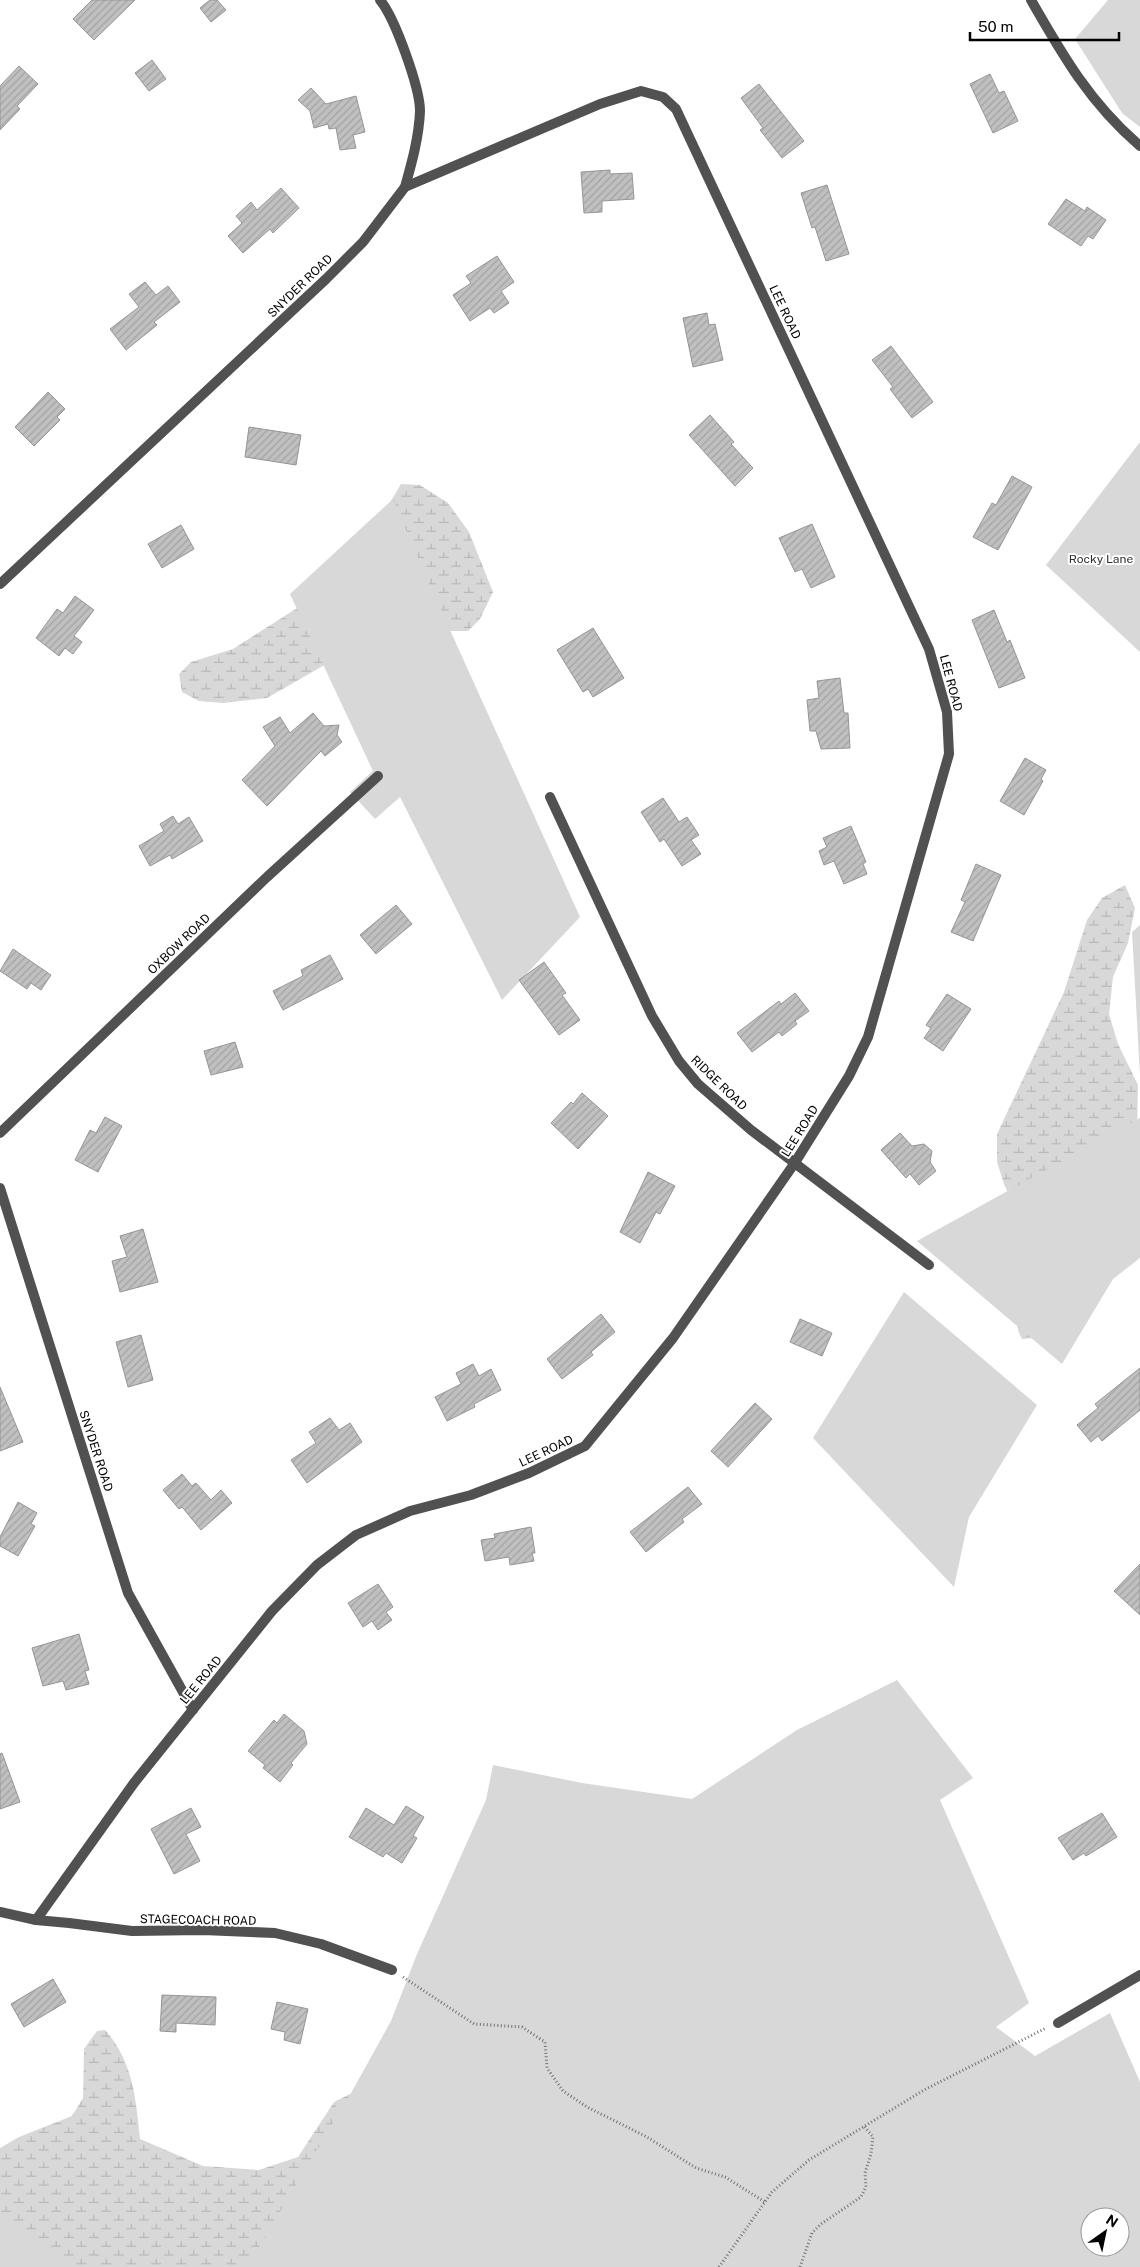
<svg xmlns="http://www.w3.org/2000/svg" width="1140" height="2267" viewBox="0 0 1140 2267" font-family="'Public Sans',sans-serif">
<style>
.wetland{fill:url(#wetland-marsh)}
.park{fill:#d8d8d8;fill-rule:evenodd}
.building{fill:url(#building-hatch);stroke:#959595}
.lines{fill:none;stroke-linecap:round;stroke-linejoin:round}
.path{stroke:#737373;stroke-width:3;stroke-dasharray:1 2.5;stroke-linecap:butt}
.minor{stroke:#515151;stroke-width:10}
.labels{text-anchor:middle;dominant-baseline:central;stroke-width:4;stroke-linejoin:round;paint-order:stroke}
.street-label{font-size:12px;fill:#000;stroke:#fff}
.park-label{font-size:12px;fill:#2f2f2f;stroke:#fff}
</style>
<defs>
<pattern id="wetland-marsh" width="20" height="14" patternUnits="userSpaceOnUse" patternTransform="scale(1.25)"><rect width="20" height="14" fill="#d8d8d8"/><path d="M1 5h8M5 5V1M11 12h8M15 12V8" fill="none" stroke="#b8b8b8"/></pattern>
<pattern id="building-hatch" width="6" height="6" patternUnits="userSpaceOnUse" patternTransform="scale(1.25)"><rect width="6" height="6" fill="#c0c0c0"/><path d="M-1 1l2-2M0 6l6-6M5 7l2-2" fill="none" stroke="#a3a3a3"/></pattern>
</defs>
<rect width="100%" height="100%" fill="#fff"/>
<g class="wetland">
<path d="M 401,484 L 420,485 L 448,503 L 469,532 L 493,592 L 480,619 L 468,631 L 448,631 L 328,663 L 267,698 L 223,703 L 199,701 L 182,692 L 179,674 L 191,662 L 233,649 L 346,577 Z"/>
<path d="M 1125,885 L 1135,908 L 1128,943 L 1113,977 L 1109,1014 L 1118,1044 L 1138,1085 L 1136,1180 L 1035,1338 L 1022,1339 L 1018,1331 L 1020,1220 L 1004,1184 L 997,1162 L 997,1134 L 1064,992 L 1087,920 L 1102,898 Z"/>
<path d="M 105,2030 C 133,2061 136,2099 140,2139 L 203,2166 L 259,2170 L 298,2157 L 334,2102 L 368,2085 L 564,2267 L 0,2267 L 0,2148 L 19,2137 L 72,2116 L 83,2098 L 84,2049 L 97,2031 Z"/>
</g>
<g class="park">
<path d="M 1108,0 L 1140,0 L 1140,127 L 1122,113 L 1075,39 Z"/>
<path d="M 1140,442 L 1140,652 L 1046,565 Z"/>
<path d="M 393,499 L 426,577 L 580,917 L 502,1000 L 400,797 L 375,819 L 350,792 L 373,771 L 290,594 Z"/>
<path d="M 1140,925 L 1140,1075 L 1132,932 Z"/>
<path d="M 1140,1118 L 1140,1258 L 1113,1279 L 1062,1364 L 917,1241 Z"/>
<path d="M 904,1292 L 1037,1405 L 969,1517 L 954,1587 L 813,1438 Z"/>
<path d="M 897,1680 L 973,1778 L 940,1800 L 1029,2003 L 996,2027 L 1035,2056 L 1110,2013 L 1140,2082 L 1140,2267 L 247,2267 L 350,2095 L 391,2021 L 417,1954 L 486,1800 L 493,1765 L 582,1783 L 692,1799 L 797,1730 ZM 1090,2217 L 1120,2217 L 1120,2247 L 1090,2247 Z"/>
<path d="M 0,2218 L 81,2267 L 0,2267 Z"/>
</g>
<g class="building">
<path d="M 92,0 L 135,0 L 94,40 L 73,19 Z"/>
<path d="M 210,0 L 217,0 L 226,10 L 211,22 L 200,8 Z"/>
<path d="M 152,60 L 166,79 L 149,91 L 135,73 Z"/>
<path d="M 19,66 L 38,84 L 17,106 L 20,109 L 0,130 L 0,86 Z"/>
<path d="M 990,74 L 999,93 L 1004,91 L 1018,121 L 993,133 L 970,84 Z"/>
<path d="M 759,84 L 804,141 L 782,158 L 760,130 L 763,128 L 741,98 Z"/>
<path d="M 311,88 L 326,104 L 356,96 L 365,132 L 353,135 L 356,148 L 340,150 L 336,128 L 329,129 L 328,124 L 314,128 L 310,111 L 298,100 Z"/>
<path d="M 610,170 L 610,174 L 632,173 L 634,199 L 602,201 L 602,212 L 584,213 L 581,172 Z"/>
<path d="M 827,185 L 849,254 L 826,261 L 815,227 L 812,228 L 801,193 Z"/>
<path d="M 281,188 L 299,208 L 273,233 L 270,229 L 243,253 L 228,236 L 242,223 L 236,216 L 251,202 L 257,210 Z"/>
<path d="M 1066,199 L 1085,211 L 1087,207 L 1106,220 L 1093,239 L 1088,236 L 1081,246 L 1048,224 Z"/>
<path d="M 497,256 L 514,282 L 501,291 L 509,303 L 494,313 L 490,308 L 470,321 L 453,295 L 471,283 L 466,276 Z"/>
<path d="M 145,282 L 156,295 L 168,286 L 180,302 L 154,322 L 157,325 L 126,350 L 110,329 L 139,307 L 129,294 Z"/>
<path d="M 707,313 L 709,325 L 715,324 L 723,360 L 693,367 L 683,318 Z"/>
<path d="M 891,346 L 933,402 L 912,418 L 890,389 L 893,387 L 872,360 Z"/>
<path d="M 48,392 L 65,409 L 57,417 L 60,420 L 34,446 L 15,427 Z"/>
<path d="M 710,415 L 734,442 L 731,444 L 753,468 L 735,486 L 689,435 Z"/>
<path d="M 249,427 L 301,435 L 296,465 L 245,457 Z"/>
<path d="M 1012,476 L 1032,487 L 998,550 L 973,537 L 992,503 L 996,505 Z"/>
<path d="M 812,524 L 835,577 L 811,588 L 802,569 L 795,572 L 779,538 Z"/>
<path d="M 181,525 L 194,549 L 162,568 L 148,544 Z"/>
<path d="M 75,596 L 94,610 L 74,636 L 82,642 L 73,654 L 65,648 L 59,656 L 36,638 L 57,609 L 63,613 Z"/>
<path d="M 994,610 L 1007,642 L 1010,640 L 1025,678 L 999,688 L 972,620 Z"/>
<path d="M 593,628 L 624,678 L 593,697 L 588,689 L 583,692 L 557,650 Z"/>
<path d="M 840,678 L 844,713 L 848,713 L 850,748 L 821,749 L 816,731 L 810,731 L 807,700 L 819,698 L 817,681 Z"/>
<path d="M 313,713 L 324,726 L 339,725 L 337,735 L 342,742 L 325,756 L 321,751 L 267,806 L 242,780 L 275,746 L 263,727 L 280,717 L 290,733 Z"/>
<path d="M 1025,758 L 1046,770 L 1041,779 L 1043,781 L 1024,815 L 1000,801 Z"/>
<path d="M 663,798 L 679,822 L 687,817 L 699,835 L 691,840 L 701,854 L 682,866 L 664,839 L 660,842 L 641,812 Z"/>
<path d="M 173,816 L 178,824 L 189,817 L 203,841 L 172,859 L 170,855 L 150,866 L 139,846 L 164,831 L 160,824 Z"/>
<path d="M 851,826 L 866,862 L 863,864 L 867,874 L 844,884 L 834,861 L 824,865 L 819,851 L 827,847 L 823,838 Z"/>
<path d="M 976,864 L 1001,875 L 973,941 L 951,932 L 965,902 L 961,900 Z"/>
<path d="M 396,905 L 412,924 L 376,954 L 360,935 Z"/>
<path d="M 13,949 L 51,975 L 41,990 L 31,983 L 27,989 L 0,971 Z"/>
<path d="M 330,955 L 343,979 L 283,1010 L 273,991 L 303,976 L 301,970 Z"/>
<path d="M 544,962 L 566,993 L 562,995 L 580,1020 L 559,1035 L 519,980 Z"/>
<path d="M 795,993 L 809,1011 L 795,1021 L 797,1024 L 782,1036 L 779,1032 L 752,1052 L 737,1033 L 779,1001 L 781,1004 Z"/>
<path d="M 947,994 L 971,1009 L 943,1051 L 924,1038 L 931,1028 L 926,1025 Z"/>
<path d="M 235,1042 L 243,1067 L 211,1075 L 204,1051 Z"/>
<path d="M 582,1093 L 608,1116 L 578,1149 L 551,1123 L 571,1102 L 573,1104 Z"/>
<path d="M 105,1117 L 122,1126 L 98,1172 L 75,1160 L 90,1130 L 96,1133 Z"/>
<path d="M 900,1133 L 912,1146 L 924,1144 L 932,1151 L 930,1162 L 936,1171 L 919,1185 L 910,1174 L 906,1178 L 881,1150 Z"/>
<path d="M 648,1172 L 675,1186 L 660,1214 L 656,1212 L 640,1243 L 620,1232 Z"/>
<path d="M 143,1229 L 158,1282 L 120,1292 L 112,1261 L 127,1257 L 120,1236 Z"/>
<path d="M 601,1314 L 615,1332 L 591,1352 L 593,1355 L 562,1379 L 547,1359 Z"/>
<path d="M 800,1319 L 832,1333 L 822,1356 L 790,1342 Z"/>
<path d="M 141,1335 L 153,1380 L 128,1387 L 116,1342 Z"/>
<path d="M 473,1364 L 479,1376 L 491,1369 L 501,1390 L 474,1404 L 475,1407 L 447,1421 L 435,1397 L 461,1384 L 456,1373 Z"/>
<path d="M 1140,1368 L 1140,1410 L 1102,1441 L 1098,1436 L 1091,1442 L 1077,1425 L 1098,1408 L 1095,1404 Z"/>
<path d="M 0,1387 L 23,1442 L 0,1451 Z"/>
<path d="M 755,1403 L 772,1419 L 728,1467 L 711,1451 Z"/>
<path d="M 330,1418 L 339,1430 L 350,1423 L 362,1442 L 307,1483 L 291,1460 L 316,1443 L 309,1432 Z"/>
<path d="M 182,1474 L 192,1486 L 196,1483 L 211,1500 L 221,1490 L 232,1503 L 201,1530 L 182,1507 L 179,1509 L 163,1490 Z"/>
<path d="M 688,1487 L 702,1504 L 682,1519 L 684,1522 L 646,1552 L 630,1532 Z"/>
<path d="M 18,1502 L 37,1513 L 31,1524 L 35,1526 L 18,1556 L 0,1546 L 0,1537 Z"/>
<path d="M 531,1527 L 535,1553 L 532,1553 L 534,1561 L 510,1565 L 509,1557 L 485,1561 L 481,1540 L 495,1538 L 494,1534 Z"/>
<path d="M 1140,1564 L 1140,1615 L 1114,1591 Z"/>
<path d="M 378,1584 L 393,1607 L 386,1612 L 392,1620 L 378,1630 L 372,1621 L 363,1627 L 348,1603 Z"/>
<path d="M 79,1634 L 89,1670 L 85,1671 L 89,1684 L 66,1690 L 63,1681 L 43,1686 L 32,1648 Z"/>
<path d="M 284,1714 L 304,1731 L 307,1744 L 291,1763 L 293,1765 L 280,1782 L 263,1768 L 265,1765 L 248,1751 L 274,1720 L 277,1723 Z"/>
<path d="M 2,1753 L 20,1802 L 0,1809 L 0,1754 Z"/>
<path d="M 406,1806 L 424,1817 L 413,1836 L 417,1838 L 402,1863 L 386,1853 L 383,1857 L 349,1837 L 366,1808 L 394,1825 Z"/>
<path d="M 191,1808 L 201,1827 L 186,1834 L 200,1861 L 174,1874 L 151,1829 Z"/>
<path d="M 1102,1813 L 1117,1837 L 1086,1856 L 1084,1853 L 1073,1860 L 1058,1838 Z"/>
<path d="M 53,1979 L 66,2002 L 24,2027 L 11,2004 Z"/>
<path d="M 162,1995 L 216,1997 L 215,2025 L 176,2023 L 176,2032 L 160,2031 Z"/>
<path d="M 277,2002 L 308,2009 L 300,2044 L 284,2040 L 285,2032 L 271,2029 Z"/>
</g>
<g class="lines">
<g class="path">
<path d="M 403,1977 L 474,2024 L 522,2027 L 545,2042 L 547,2068 L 563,2091 L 587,2107 L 647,2137 L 696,2168 L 725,2177 L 765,2202"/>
<path d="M 719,2267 L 772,2192 L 809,2160 L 924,2090 L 1046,2028"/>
<path d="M 800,2267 L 812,2233 L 821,2224 L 861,2197 L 866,2187 L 865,2173 L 871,2154 L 873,2137 L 863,2125"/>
</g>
<g class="minor">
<path d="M 380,0 C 395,18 420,88 420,111 C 419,137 412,162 405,187"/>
<path d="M 1031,0 C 1063,56 1090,103 1140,146"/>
<path d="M 0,584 L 326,279 L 363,242 L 405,187 L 600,104 L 641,91 L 663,97 L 676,109 L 929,649 L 947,712 L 949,754 L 868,1037 L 849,1076 L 794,1164 L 673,1338 L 585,1446 L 529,1473 L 471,1495 L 410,1511 L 356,1535 L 317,1565 L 272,1611 L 134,1783 L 36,1920"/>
<path d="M 550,797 L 652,1016 L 679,1061 L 698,1084 L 751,1130 L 929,1265"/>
<path d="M 0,1133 L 267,877 L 378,776"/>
<path d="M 0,1188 L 128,1593 L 193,1710"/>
<path d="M 0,1912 L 36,1920 L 69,1923 L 132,1931 L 203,1930 L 275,1933 L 321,1944 L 392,1970"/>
<path d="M 1058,2023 L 1140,1975"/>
</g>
</g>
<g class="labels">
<g class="street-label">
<text transform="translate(300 286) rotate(-44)">SNYDER ROAD</text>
<text transform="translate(785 312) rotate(65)">LEE ROAD</text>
<text transform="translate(951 683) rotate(75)">LEE ROAD</text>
<text transform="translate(179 944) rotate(-44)">OXBOW ROAD</text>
<text transform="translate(719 1083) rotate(44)">RIDGE ROAD</text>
<text transform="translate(800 1131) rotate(-58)">LEE ROAD</text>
<text transform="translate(96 1451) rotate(72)">SNYDER ROAD</text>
<text transform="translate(546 1451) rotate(-25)">LEE ROAD</text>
<text transform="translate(201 1680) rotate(-51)">LEE ROAD</text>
<text transform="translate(198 1920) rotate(1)">STAGECOACH ROAD</text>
</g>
<g class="park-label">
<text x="1101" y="559">Rocky Lane</text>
</g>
</g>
<g transform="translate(1105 2232) rotate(33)"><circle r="24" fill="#ffffff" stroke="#999999"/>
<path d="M0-4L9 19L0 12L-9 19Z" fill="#000000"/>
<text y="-8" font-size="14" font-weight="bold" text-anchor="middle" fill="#000000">N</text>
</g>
<path d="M970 32v8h149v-8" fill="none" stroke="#000000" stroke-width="2.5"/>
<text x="978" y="32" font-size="15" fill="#000000" stroke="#ffffff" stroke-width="4" paint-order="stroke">50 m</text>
</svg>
